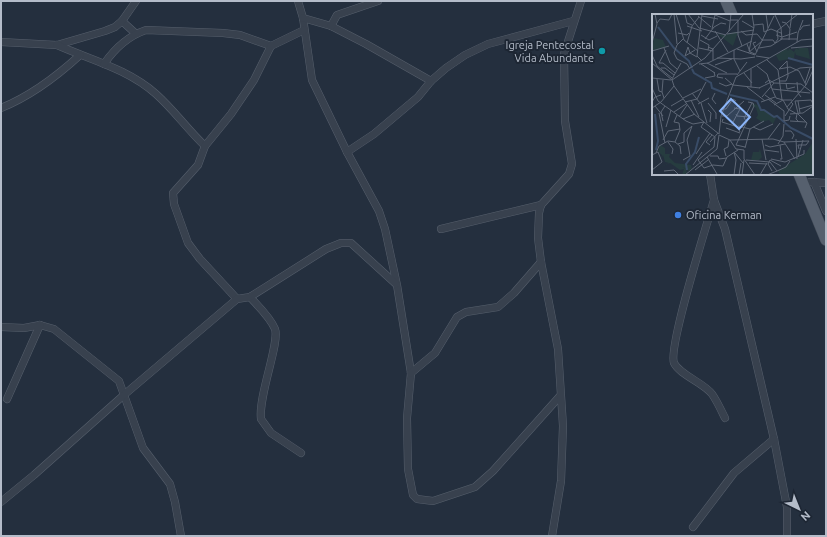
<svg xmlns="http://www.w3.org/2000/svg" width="827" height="537" viewBox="0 0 827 537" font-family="Ubuntu,sans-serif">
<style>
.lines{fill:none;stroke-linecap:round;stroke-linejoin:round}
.minor-casing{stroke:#565f6c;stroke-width:8}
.primary-casing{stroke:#414a57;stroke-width:12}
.minor{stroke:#38414e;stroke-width:7}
.primary{stroke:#56606e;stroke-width:11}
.culture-dot{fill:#0f9aa8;stroke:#1d2633;stroke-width:1.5}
.shop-dot{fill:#3f7fe0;stroke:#1d2633;stroke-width:1.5}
.labels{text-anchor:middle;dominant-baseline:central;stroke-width:4;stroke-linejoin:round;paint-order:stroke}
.poi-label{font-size:11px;fill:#b4bcc9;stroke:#1d2633;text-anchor:end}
.inset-river{fill:none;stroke:#394c67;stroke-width:2}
.inset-road{fill:none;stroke:#5e6776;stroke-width:1}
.view{fill:#8ab4f8;fill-opacity:0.15;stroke:#8ab4f8;stroke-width:2}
.inset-edge{fill:none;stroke:#b4bcc9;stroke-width:2}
</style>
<rect width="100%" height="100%" fill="#242f3e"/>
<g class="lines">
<g class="minor-casing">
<g id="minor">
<path d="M 298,1 L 303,18 L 312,80 L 347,152 L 379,211 L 385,229 L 397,285 L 411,373 L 407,418 L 408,469 L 413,495 L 417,499 L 433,501 L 475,487 L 493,471 L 560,396"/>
<path d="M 303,18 L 331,26 L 366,44 L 431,81"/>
<path d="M 122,21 L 135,33"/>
<path d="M 812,24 L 826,21"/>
<path d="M 331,26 L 337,15 L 378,1"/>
<path d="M 1,42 L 57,45 L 105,31 L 115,27 L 122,21 L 136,1"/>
<path d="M 57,45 C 91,60 128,69 156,94 C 174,110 188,130 205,146"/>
<path d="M 104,64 C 115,48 128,36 146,30 L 223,33 L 240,35 L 271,46"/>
<path d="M 1,108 C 31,96 56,77 80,55"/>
<path d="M 347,152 L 374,134 L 418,97 L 431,81 L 446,68 L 465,55 L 488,44 L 573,21"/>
<path d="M 710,174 L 714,200 L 725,229 L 774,439 L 787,507 L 787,536"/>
<path d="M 810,182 L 826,183"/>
<path d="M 814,182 L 826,211"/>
<path d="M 714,200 C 707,224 668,347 674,363 C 680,375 704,383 712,394 C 717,401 721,410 725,418"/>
<path d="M 441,229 L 541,205"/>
<path d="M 250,297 C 258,306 270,317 275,329 C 280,343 258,396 261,419 L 271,433 L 301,453"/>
<path d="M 237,299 L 200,259 L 188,243 L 174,204 L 173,193 L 198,165 L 205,146 L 231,114 L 254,80 L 271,46 L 304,30"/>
<path d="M 1,327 L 24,328 L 40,325 L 54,329 L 119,381 L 143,448 L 170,484 L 175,502 L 181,536"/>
<path d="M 411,373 L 435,353 L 457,317 L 466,312 L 498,307 L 514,293 L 541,262"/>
<path d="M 7,399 L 40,325"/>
<path d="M 1,502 L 34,475 L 125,394 L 237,299 L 250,297 L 326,249 L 341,243 L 351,243 L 396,284"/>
<path d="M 693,527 L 734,473 L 774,439"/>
<path d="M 552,536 L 561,481 L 563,426 L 558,349 L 541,262 L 538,238 L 539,213 L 541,205 L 569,174 L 572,164 L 565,121 L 564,54 L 581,1"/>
</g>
</g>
<g class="primary-casing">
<g id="primary">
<path d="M 726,1 L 732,15"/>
<path d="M 799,174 L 826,240"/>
</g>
</g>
<use href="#minor" class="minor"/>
<use href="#primary" class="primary"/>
</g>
<circle class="culture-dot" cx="602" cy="51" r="4"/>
<circle class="shop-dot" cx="678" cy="215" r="4"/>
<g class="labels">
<g class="poi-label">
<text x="594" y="45">Igreja Pentecostal<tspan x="594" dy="13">Vida Abundante</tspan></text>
<text x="686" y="215" text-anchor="start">Oficina Kerman</text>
</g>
</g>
<g transform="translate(652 14)">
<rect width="161" height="161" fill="#242f3e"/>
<path d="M 82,18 L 86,18 L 81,32 L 66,20 L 74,21 ZM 2,24 L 11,26 L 14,33 L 0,37 ZM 135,34 L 136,37 L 137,34 L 142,38 L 144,34 L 147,36 L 146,34 L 156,34 L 158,45 L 144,41 L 143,38 L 142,44 L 127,47 L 124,41 L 120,44 ZM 101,89 L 107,92 L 109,96 L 112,96 L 122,103 L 125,102 L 121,110 L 117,106 L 110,108 L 104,104 L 106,101 L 104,94 L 100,92 ZM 161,128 L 161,161 L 128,161 L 126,157 L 153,140 ZM 8,131 L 13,134 L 13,140 L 18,140 L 17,143 L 23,149 L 39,151 L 40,155 L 36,157 L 33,154 L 30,153 L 34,155 L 35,159 L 30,161 L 32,155 L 28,156 L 18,149 L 5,155 L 17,149 L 13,148 L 11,141 L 9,145 L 10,141 L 6,138 ZM 108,135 L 110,143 L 107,146 L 99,146 L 101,138 L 107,138 Z" fill="#263c3f"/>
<path class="inset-river" d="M 6,13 L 22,34 L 37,47 L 40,54M 136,44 L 161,51M 40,55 L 42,59 L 59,69 L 60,74 L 75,80M 78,81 L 105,87 L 109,96 L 112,96 L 122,103 L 125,102 L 139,114 L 161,125M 3,100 L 6,127 L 4,136M 35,156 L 34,150 L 43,138 L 47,123"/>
<path class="inset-road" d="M 22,0 L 25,30M 24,0 L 32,26 L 46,37M 33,0 L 35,9 L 40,11M 36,0 L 47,14 L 74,21M 50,0 L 45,42 L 50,47M 114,0 L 116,14M 46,2 L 59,13M 50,2 L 66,5M 78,6 L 86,6 L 86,21 L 90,32M 90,7 L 102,14M 130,8 L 134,9 L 138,15 L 137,26M 5,9 L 8,5 L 17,6 L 20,0M 102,11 L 111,10 L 112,18M 35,12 L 50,17M 138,14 L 140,0M 60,15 L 63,1 L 78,7M 148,16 L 151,12 L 158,11M 63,17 L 76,38M 77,17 L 79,0M 89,17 L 94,21 L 105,20 L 111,27M 112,18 L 119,15 L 129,19M 26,19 L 35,21 L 37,19M 75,20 L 102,16M 49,21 L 57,26 L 65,22M 124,21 L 130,23 L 145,18M 31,25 L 25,31 L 22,39 L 25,45 L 35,50 L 38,55M 53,25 L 62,13 L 69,9 L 74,10M 128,25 L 145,25M 48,26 L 57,31 L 56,36M 111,26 L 121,26 L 123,29 L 126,25 L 125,17 L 146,0M 104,28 L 101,29 L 105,38M 145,28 L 146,19 L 151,6M 0,29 L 5,10 L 3,0M 35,29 L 40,12 L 47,3M 95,30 L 98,38 L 103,40M 36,33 L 33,42 L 43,36M 36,33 L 38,39 L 45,43M 56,33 L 61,35 L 61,46M 12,34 L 18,49 L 25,55M 47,34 L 61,37M 107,34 L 119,32 L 130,25 L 129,14 L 123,1M 139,34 L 161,32M 85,35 L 103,41M 82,36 L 82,45 L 88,57M 0,37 L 17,32M 97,37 L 102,13 L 100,0M 96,39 L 110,27M 0,41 L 5,52 L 20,64M 103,41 L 122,2M 104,42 L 117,44M 65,44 L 89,45 L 103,43M 115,46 L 126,56 L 130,86M 0,49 L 20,66 L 22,72M 7,49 L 11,49 L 23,59M 7,49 L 14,36M 55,49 L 75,59M 47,50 L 56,49 L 100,27M 49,50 L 63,59M 63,51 L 80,45M 105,52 L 115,60 L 120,75 L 158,79M 9,54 L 13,54 L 22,61M 99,55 L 99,73M 127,55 L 135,47 L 136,62 L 134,67 L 128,67M 127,55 L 138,53 L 147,57 L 154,71M 92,59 L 100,69M 85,61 L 95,48M 0,64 L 19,66M 53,64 L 63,62 L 62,58M 71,64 L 65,63 L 66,60 L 85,60M 73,64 L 81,71 L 108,74M 5,65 L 7,77 L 10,78 L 12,84M 20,65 L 29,49M 20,66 L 53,44 L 92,0M 145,68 L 146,79 L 149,83M 67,69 L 74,72 L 80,70M 113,69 L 117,66 L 122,69 L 149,70 L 161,79M 134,69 L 135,75 L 143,73M 153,69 L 158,54M 95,73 L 113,87M 0,74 L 6,87 L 34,107 L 41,110 L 52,108 L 49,113 L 63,123 L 62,133 L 46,146 L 52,154 L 61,151 L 71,152 L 75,143 L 86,136M 107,74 L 148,54 L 161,53M 120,75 L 124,84 L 131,86 L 136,95 L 145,100 L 144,105 L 147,108M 10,78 L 11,66M 40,79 L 48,89M 63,79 L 60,85 L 64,90M 113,81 L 124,89M 110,83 L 122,69M 31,84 L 49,75M 45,85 L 54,68M 116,85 L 132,97M 39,86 L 47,103M 143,87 L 159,86 L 161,90M 143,87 L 146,99M 146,87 L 148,99M 0,88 L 3,83 L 9,81M 33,88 L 45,85M 109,88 L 123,83M 49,89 L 55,109M 56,89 L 64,99 L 64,105M 46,90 L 57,84M 122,91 L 131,86 L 140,86M 3,92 L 11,102M 19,92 L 31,85M 135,93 L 154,71 L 161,56M 0,94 L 9,88 L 22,72 L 42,100 L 67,120 L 69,102 L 84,63 L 149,26 L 161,25M 71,95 L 74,95 L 81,85 L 84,87M 147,95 L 161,91M 56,96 L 59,99 L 58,108M 132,97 L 132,107 L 137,106 L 138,102M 22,98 L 34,90M 7,99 L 13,129M 84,100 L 85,102 L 98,103M 138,100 L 151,99 L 161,92M 146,100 L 155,109 L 153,114M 70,102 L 75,102 L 92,87M 133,102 L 141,90 L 139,88M 27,103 L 35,91M 31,105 L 43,100M 71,105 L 70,108 L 86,113 L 88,118M 11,107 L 9,98 L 13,92M 138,107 L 154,108M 95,108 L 92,104 L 100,89M 80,110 L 88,95 L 82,94M 86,112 L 98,115M 14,113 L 19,96M 101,113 L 108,116 L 121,110M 74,114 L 88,119M 133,117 L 139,117 L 142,121 L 140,125M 67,121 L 78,126 L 84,135 L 92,136 L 92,145 L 103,161M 110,125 L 114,146M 116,125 L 128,109M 144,125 L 145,145M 11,126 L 16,117 L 28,115M 78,126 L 121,125 L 132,128 L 143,145M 16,128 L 21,135 L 20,140M 23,128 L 28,132 L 29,140M 58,128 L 66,119M 132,128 L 157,127 L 154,131 L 146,131 L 147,135M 26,130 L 32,128 L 32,119 L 40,112M 126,130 L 131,122 L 132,110M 58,131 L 54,128 L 60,121M 113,131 L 118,133 L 133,130M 128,131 L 130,145 L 128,145M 93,133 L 84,131 L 102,92 L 101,89 L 96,88M 93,134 L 98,115 L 112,107M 113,136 L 127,138M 82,138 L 84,146 L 82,161M 4,139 L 7,132 L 16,127 L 23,128 L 28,116 L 27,109 L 22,108 L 25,101M 83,139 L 91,149M 44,140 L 58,119M 0,141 L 6,138 L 10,148 L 0,156M 58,142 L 66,142 L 67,145 L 75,144M 74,142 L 72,135 L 76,133 L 77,126M 55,143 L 65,160M 146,143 L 151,126M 119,145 L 133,148 L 152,140 L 152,136M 31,146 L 38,142 L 35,126 L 40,112M 94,146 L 118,148 L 125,157 L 115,161M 97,149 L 115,150M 41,151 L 50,138M 43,156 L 56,146M 12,157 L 22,156 L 27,161M 120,157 L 116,150 L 118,146 L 129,152M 125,157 L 134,153 L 138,147M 33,161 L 65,135 L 67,121M 87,161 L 89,149M 90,161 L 92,146M 108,161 L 115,149"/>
<path class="view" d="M 79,85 L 98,103 L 87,115 L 68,97 Z"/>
<rect width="161" height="161" class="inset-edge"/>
</g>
<rect width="827" height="537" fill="none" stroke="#b4bcc9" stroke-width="4"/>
<g transform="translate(799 509) rotate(137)" stroke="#1d2633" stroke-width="3" paint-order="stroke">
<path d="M0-3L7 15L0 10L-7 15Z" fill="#b4bcc9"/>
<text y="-6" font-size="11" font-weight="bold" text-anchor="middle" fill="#b4bcc9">N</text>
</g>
</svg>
